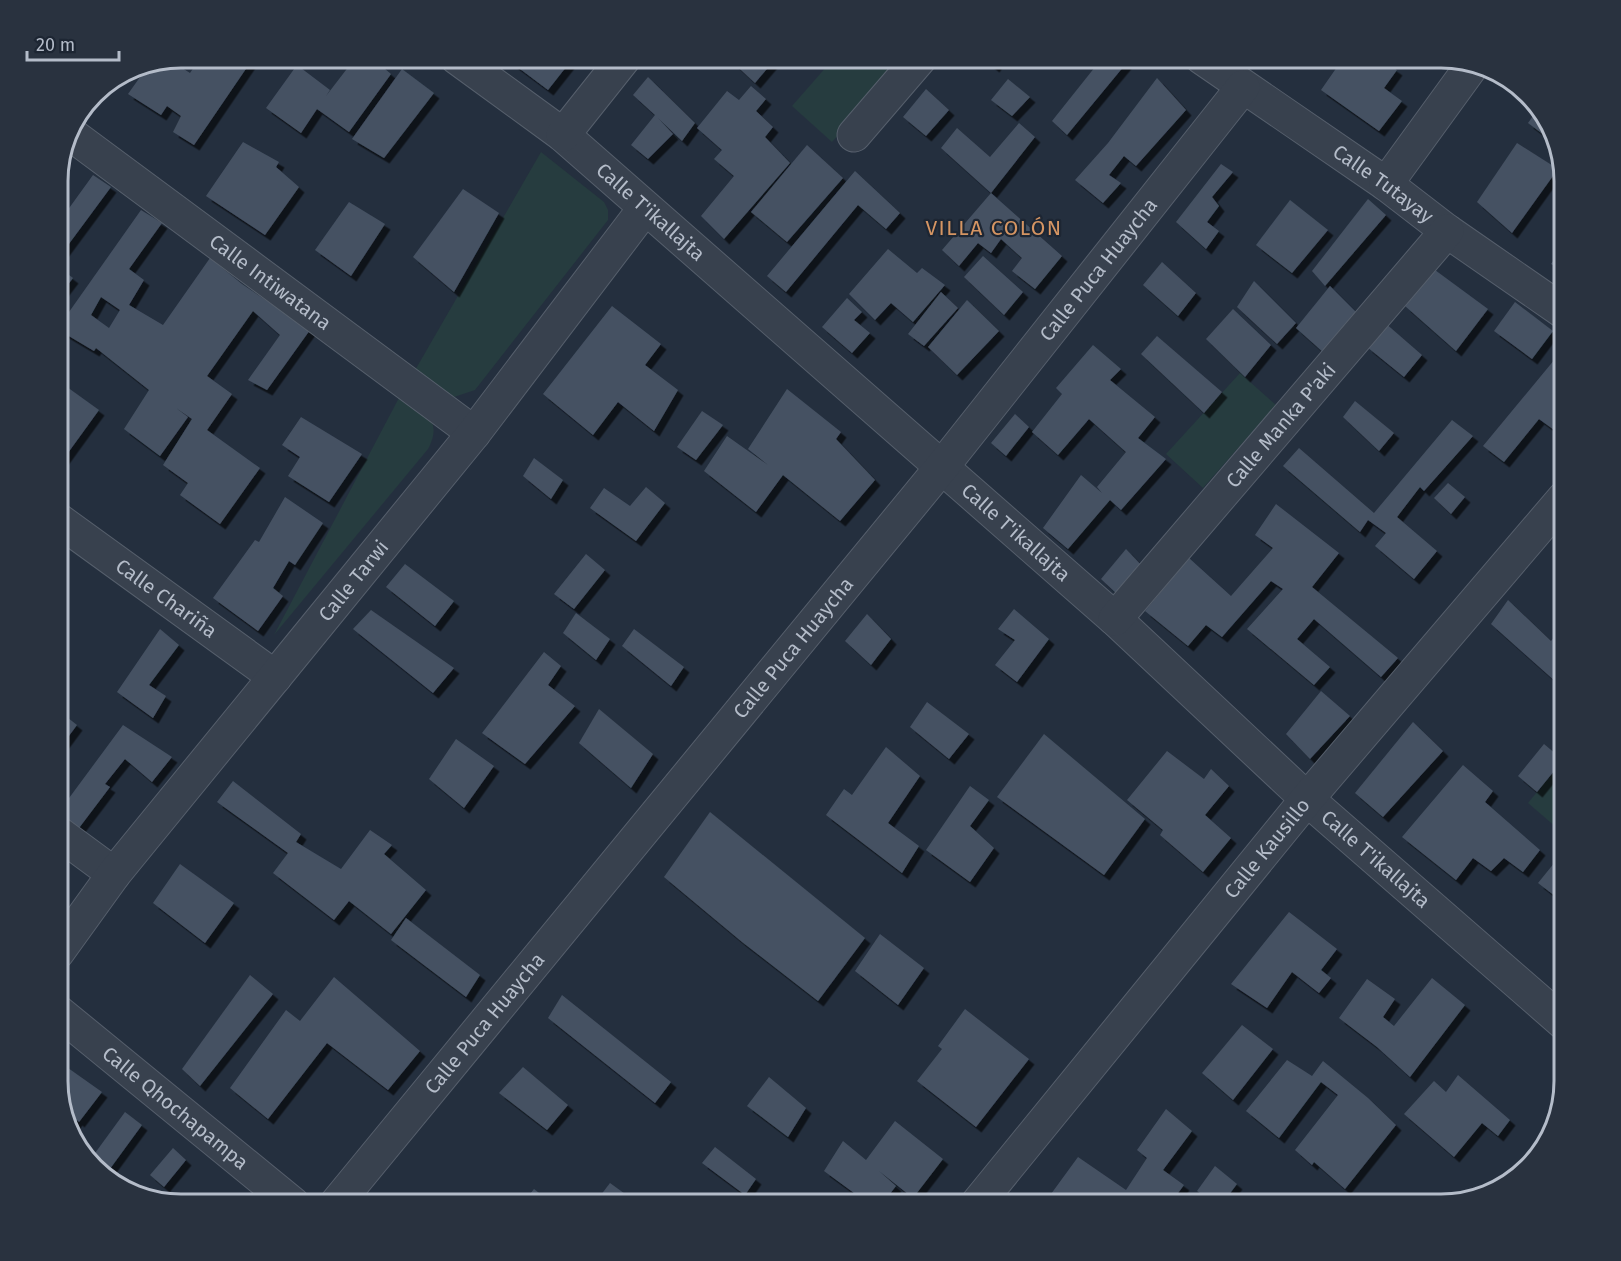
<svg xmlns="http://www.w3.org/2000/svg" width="1621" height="1261" viewBox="0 0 1621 1261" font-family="'Fira Sans',sans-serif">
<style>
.green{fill:#263c3f}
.building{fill:#455162;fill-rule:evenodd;filter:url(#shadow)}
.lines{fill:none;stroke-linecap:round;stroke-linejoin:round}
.minor-casing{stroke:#565f6c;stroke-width:35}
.minor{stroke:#38414e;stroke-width:33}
.labels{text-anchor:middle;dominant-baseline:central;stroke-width:4.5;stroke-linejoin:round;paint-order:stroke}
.street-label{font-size:20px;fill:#b4bcc9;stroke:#1d2633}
.neighbourhood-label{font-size:21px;letter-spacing:1.5px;fill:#d59563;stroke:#1d2633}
.rim{fill:none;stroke:#b4bcc9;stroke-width:3}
</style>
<defs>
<filter id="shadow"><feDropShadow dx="5.5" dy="5.5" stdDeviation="0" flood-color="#0009"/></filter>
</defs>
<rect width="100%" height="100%" fill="#242f3e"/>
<g class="green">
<path d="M 835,57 L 900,57 L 905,61 L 832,142 L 792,106 Z"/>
<path d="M 541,152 L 604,202 L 608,210 L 608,220 L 475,390 L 454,397 L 440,391 L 414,372 Z"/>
<path d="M 1240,373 L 1276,405 L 1203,488 L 1166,454 Z"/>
<path d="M 401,394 C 423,411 444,419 428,449 L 274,635 Z"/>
<path d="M 1564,759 L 1564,834 L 1528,803 Z"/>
</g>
<g class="building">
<path d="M 201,57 L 254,57 L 194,145 L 173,132 L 181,116 L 167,106 L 161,115 L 128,94 L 150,63 L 168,59 L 190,73 Z"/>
<path d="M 356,57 L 371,57 L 391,74 L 349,132 L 317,109 L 301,133 L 266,108 L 297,65 L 330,90 L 326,96 Z"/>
<path d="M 504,57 L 574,57 L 548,90 Z"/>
<path d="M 727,57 L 777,57 L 755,83 Z"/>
<path d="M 981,57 L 1001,57 L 994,67 Z"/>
<path d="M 1094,57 L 1125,57 L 1129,60 L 1067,135 L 1052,121 L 1099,62 Z"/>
<path d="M 1344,57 L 1378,57 L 1397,70 L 1384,88 L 1402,101 L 1379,131 L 1321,90 Z"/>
<path d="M 402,69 L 434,93 L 384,158 L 352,139 Z"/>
<path d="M 648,77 L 695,123 L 682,141 L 658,118 L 673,134 L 648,159 L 631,145 L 655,115 L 633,95 Z"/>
<path d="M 1157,78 L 1186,110 L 1136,166 L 1124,156 L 1109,175 L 1121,183 L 1103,203 L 1075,180 L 1108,143 Z"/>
<path d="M 1008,79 L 1030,97 L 1012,116 L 991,100 Z"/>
<path d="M 751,86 L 766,99 L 756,111 L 773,127 L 765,137 L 790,163 L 724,239 L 701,216 L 734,176 L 714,159 L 722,150 L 697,128 L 727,91 L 739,100 Z"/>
<path d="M 926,89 L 949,110 L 926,136 L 903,117 Z"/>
<path d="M 1538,109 L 1551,125 L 1556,144 L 1528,123 Z"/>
<path d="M 1019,123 L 1035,137 L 991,193 L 941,148 L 957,128 L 990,157 Z"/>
<path d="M 243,142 L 279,162 L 276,167 L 299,187 L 265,235 L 206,196 Z"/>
<path d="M 1517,143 L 1558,169 L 1512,233 L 1477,202 Z"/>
<path d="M 807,145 L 843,178 L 787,242 L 751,212 Z"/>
<path d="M 1221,164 L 1233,172 L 1212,197 L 1219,206 L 1207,222 L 1219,231 L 1206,249 L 1176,222 Z"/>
<path d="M 855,171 L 900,213 L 886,229 L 858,205 L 786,292 L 767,276 Z"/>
<path d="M 93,175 L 111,187 L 57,260 L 57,204 L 67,211 Z"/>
<path d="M 463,189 L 499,213 L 454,292 L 413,257 Z"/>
<path d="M 991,193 L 1062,256 L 1035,289 L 1012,271 L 1022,258 L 1001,239 L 991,253 L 978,243 L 959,266 L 942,250 Z"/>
<path d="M 1368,199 L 1386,215 L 1325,286 L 1312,271 Z"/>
<path d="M 1290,200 L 1328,230 L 1292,273 L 1256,245 Z"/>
<path d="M 349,202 L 385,224 L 351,276 L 315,250 Z"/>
<path d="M 141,210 L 162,223 L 129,269 L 144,280 L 129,305 L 163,325 L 210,258 L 242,284 L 310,330 L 267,390 L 248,380 L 280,335 L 253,311 L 207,376 L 232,394 L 207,430 L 260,468 L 220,524 L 180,495 L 188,483 L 163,465 L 192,419 L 176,408 L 188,417 L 160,456 L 124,429 L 149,390 L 96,348 L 94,351 L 57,329 ZM 101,297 L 120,310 L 109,328 L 91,315 Z"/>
<path d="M 1564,245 L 1564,271 L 1551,264 Z"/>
<path d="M 888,249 L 917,273 L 922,268 L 945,285 L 913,322 L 891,303 L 875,320 L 849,294 Z"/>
<path d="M 983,256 L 1023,292 L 1004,315 L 964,277 Z"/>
<path d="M 1162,262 L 1196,293 L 1178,316 L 1143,285 Z"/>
<path d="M 57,266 L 73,278 L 57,299 Z"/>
<path d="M 1435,270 L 1488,309 L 1456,351 L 1405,306 Z"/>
<path d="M 1254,281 L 1296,323 L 1277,344 L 1237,307 Z"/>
<path d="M 1330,286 L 1359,315 L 1324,353 L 1296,328 Z"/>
<path d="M 941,292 L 958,308 L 924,346 L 908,334 Z"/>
<path d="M 847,298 L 862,312 L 854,320 L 870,333 L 852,353 L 822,327 Z"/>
<path d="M 967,300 L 999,331 L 957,375 L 928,347 Z"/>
<path d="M 1515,302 L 1553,331 L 1532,359 L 1494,331 Z"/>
<path d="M 612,306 L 661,344 L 645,365 L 678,390 L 654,431 L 618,402 L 593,435 L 543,394 Z"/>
<path d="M 1233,309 L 1271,345 L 1245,377 L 1206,339 Z"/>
<path d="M 1384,322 L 1422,355 L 1404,377 L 1367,347 Z"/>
<path d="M 1157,336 L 1222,392 L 1204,413 L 1141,354 Z"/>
<path d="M 1093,345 L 1121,369 L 1110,380 L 1155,417 L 1138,438 L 1166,459 L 1121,510 L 1110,500 L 1068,549 L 1043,528 L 1081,475 L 1102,493 L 1097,487 L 1126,452 L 1089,419 L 1058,455 L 1032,432 L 1062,394 L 1056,388 Z"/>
<path d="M 1555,359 L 1564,365 L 1564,431 L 1561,435 L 1539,419 L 1504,462 L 1483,446 Z"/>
<path d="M 67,387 L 99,410 L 57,468 L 57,401 Z"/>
<path d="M 787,389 L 841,432 L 836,439 L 875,480 L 840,521 L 783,475 L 756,512 L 704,471 L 727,436 L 768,465 L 748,449 Z"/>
<path d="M 1355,401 L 1394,433 L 1379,451 L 1343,417 Z"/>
<path d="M 702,411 L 723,425 L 696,460 L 677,447 Z"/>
<path d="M 1015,414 L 1029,427 L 1006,456 L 991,443 Z"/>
<path d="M 301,417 L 362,454 L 329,502 L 288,476 L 300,457 L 282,445 Z"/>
<path d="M 1452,420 L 1473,436 L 1424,491 L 1420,487 L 1397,517 L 1437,551 L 1414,579 L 1375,546 L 1386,533 L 1368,520 L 1360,532 L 1283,466 L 1299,448 L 1374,513 Z"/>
<path d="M 534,458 L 563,480 L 551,499 L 523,476 Z"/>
<path d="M 1448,483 L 1465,497 L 1451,514 L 1434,498 Z"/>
<path d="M 646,487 L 665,503 L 636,541 L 590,508 L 604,488 L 630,506 Z"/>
<path d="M 285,497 L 323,523 L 295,565 L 289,561 L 273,588 L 283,596 L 258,631 L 213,598 L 255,540 L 259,542 Z"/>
<path d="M 1276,504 L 1339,553 L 1312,587 L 1398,658 L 1381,677 L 1314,619 L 1297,639 L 1330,667 L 1314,685 L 1247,629 L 1283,589 L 1271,581 L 1222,637 L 1206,625 L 1188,646 L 1145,611 L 1189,558 L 1231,596 L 1273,548 L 1255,535 Z"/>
<path d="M 1126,549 L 1144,568 L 1118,595 L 1101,579 Z"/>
<path d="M 586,554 L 605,570 L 574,609 L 554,594 Z"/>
<path d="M 405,564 L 454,601 L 435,626 L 386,587 Z"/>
<path d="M 1508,600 L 1551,641 L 1564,625 L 1564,689 L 1491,624 Z"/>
<path d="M 1014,609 L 1049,639 L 1017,682 L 995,665 L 1015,640 L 998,629 Z"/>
<path d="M 371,610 L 454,668 L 433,693 L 353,629 Z"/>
<path d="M 576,613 L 610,639 L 596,660 L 563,633 Z"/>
<path d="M 867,614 L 891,639 L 871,665 L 845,641 Z"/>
<path d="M 160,629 L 179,645 L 149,685 L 166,696 L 153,718 L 117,692 Z"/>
<path d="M 634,629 L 684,667 L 671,686 L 622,646 Z"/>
<path d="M 544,652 L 561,666 L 548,685 L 575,706 L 525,764 L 482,733 Z"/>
<path d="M 1321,691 L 1350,716 L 1310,759 L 1286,734 Z"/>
<path d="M 927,702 L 969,734 L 949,759 L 910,727 Z"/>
<path d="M 599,709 L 653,754 L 631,788 L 579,743 Z"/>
<path d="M 63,714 L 77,725 L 57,752 L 57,722 Z"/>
<path d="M 1413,722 L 1443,751 L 1383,817 L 1355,793 Z"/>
<path d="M 123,725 L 172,757 L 152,782 L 125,759 L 105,784 L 110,787 L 79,828 L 58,813 Z"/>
<path d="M 1044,734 L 1145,819 L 1104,875 L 997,797 Z"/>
<path d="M 456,739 L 494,766 L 464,808 L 429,779 Z"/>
<path d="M 1544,744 L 1563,760 L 1537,792 L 1518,776 Z"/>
<path d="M 886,747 L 920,776 L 888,823 L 919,846 L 902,873 L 826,815 L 844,789 L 852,795 Z"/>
<path d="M 1167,751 L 1204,779 L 1211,769 L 1229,786 L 1205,815 L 1231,838 L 1203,872 L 1160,835 L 1163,830 L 1127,800 Z"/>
<path d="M 1463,765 L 1493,791 L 1485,802 L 1540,850 L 1523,872 L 1504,858 L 1491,871 L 1473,858 L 1456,880 L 1402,837 Z"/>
<path d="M 233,781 L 301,834 L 296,842 L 341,869 L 370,830 L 392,845 L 384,854 L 426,890 L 391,934 L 349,901 L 334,920 L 273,873 L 288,853 L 217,802 Z"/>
<path d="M 970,786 L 989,800 L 970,826 L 994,848 L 970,882 L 926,850 Z"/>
<path d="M 710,812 L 865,938 L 818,1001 L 742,942 L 664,877 Z"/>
<path d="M 1564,851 L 1564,903 L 1538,883 Z"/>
<path d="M 180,864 L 234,903 L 205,943 L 153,903 Z"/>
<path d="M 1289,912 L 1337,949 L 1321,970 L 1331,978 L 1319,993 L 1292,972 L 1267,1008 L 1231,984 Z"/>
<path d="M 406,918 L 480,975 L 466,997 L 391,940 Z"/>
<path d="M 880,934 L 924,968 L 898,1005 L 855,971 Z"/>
<path d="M 250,975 L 273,994 L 200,1086 L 182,1069 Z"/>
<path d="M 334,977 L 420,1051 L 388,1090 L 327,1043 L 268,1119 L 230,1088 L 286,1010 L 300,1021 Z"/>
<path d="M 1432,978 L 1465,1005 L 1410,1077 L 1377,1047 L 1339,1018 L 1367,979 L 1395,999 L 1383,1017 L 1394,1026 Z"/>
<path d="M 562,995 L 671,1082 L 655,1103 L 548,1018 Z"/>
<path d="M 965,1009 L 1029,1059 L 976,1127 L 917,1081 L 942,1049 L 938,1046 Z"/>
<path d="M 1242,1025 L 1273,1049 L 1233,1100 L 1202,1073 Z"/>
<path d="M 1287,1060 L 1312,1076 L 1323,1061 L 1368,1098 L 1396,1125 L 1345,1189 L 1314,1162 L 1312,1165 L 1295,1150 L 1338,1095 L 1321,1082 L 1279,1138 L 1246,1111 Z"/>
<path d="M 61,1063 L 102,1092 L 79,1122 L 77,1120 L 69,1131 L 57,1089 L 57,1068 Z"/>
<path d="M 523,1067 L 568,1105 L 547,1130 L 499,1093 Z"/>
<path d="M 1458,1075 L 1510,1120 L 1498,1136 L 1482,1123 L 1454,1157 L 1404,1114 L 1434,1081 L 1446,1092 Z"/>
<path d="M 769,1077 L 806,1108 L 788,1137 L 747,1106 Z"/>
<path d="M 1166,1109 L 1192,1131 L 1163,1170 L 1184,1185 L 1170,1204 L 1064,1204 L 1051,1194 L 1078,1157 L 1126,1190 L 1147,1158 L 1137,1150 Z"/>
<path d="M 125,1112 L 142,1125 L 104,1177 L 90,1160 Z"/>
<path d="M 895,1121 L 943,1159 L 913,1198 L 879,1171 L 896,1186 L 882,1204 L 869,1204 L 824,1171 L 843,1141 L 866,1160 Z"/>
<path d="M 715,1147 L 756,1179 L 745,1195 L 702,1163 Z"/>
<path d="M 173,1148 L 186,1160 L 164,1187 L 150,1175 Z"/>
<path d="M 1215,1166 L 1237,1184 L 1222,1204 L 1214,1204 L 1197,1191 Z"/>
<path d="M 610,1183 L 639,1204 L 594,1204 Z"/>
<path d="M 534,1189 L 553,1204 L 522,1204 Z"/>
<path d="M 1353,1196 L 1364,1204 L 1347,1204 Z"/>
</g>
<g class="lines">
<g class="minor-casing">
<g id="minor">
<path id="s1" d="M 456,57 L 563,135 L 1115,619 L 1307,799 L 1564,1023"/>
<path id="s2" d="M 1201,57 L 1386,184 L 1447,231 L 1564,312"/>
<path id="s3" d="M 68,132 L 474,433"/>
<path d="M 563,135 L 625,57"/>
<path d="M 854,135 L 921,57"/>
<path d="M 1386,184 L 1471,67"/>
<path id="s4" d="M 57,519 L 275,677"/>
<path id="s5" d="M 1115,619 L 1447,231"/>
<path d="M 57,832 L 114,874"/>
<path id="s6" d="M 57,953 L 114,874 L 474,433 L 645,208"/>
<path id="s7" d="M 57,1011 L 293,1204"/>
<path id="s8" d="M 336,1204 L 941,468 L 1243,87"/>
<path id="s9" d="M 977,1204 L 1307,799 L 1564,498"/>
</g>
</g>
<use href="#minor" class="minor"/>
</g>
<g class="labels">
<g class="street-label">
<text stroke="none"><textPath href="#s2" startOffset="222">Calle Tutayay</textPath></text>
<text stroke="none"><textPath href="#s1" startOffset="249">Calle T'ikallajta</textPath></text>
<text stroke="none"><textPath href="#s8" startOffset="1206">Calle Puca Huaycha</textPath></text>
<text stroke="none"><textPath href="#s3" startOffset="252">Calle Intiwatana</textPath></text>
<text stroke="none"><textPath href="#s5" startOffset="255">Calle Manka P'aki</textPath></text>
<text stroke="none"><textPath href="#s1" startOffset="735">Calle T'ikallajta</textPath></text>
<text stroke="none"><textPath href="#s6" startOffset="476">Calle Tarwi</textPath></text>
<text stroke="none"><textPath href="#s4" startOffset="135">Calle Chariña</textPath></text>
<text stroke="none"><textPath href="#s8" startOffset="720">Calle Puca Huaycha</textPath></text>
<text stroke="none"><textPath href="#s9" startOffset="459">Calle Kausillo</textPath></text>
<text stroke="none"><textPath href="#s1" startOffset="1221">Calle T'ikallajta</textPath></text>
<text stroke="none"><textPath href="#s8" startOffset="234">Calle Puca Huaycha</textPath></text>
<text stroke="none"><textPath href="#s7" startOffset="153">Calle Qhochapampa</textPath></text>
</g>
<g class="neighbourhood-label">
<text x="994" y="228">VILLA COLÓN</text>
</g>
</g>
<path d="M0 0H1621V1261H0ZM181 68H1441A113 113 0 0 1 1554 181V1081A113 113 0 0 1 1441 1194H181A113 113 0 0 1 68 1081V181A113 113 0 0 1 181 68Z" fill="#29323f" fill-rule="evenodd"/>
<path class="rim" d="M181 68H1441A113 113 0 0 1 1554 181V1081A113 113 0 0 1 1441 1194H181A113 113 0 0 1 68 1081V181A113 113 0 0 1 181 68Z"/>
<path d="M27 51v9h92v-9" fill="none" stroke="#b4bcc9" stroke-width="3"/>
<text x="36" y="51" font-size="18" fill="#b4bcc9" stroke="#1d2633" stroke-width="4.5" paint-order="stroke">20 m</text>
</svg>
